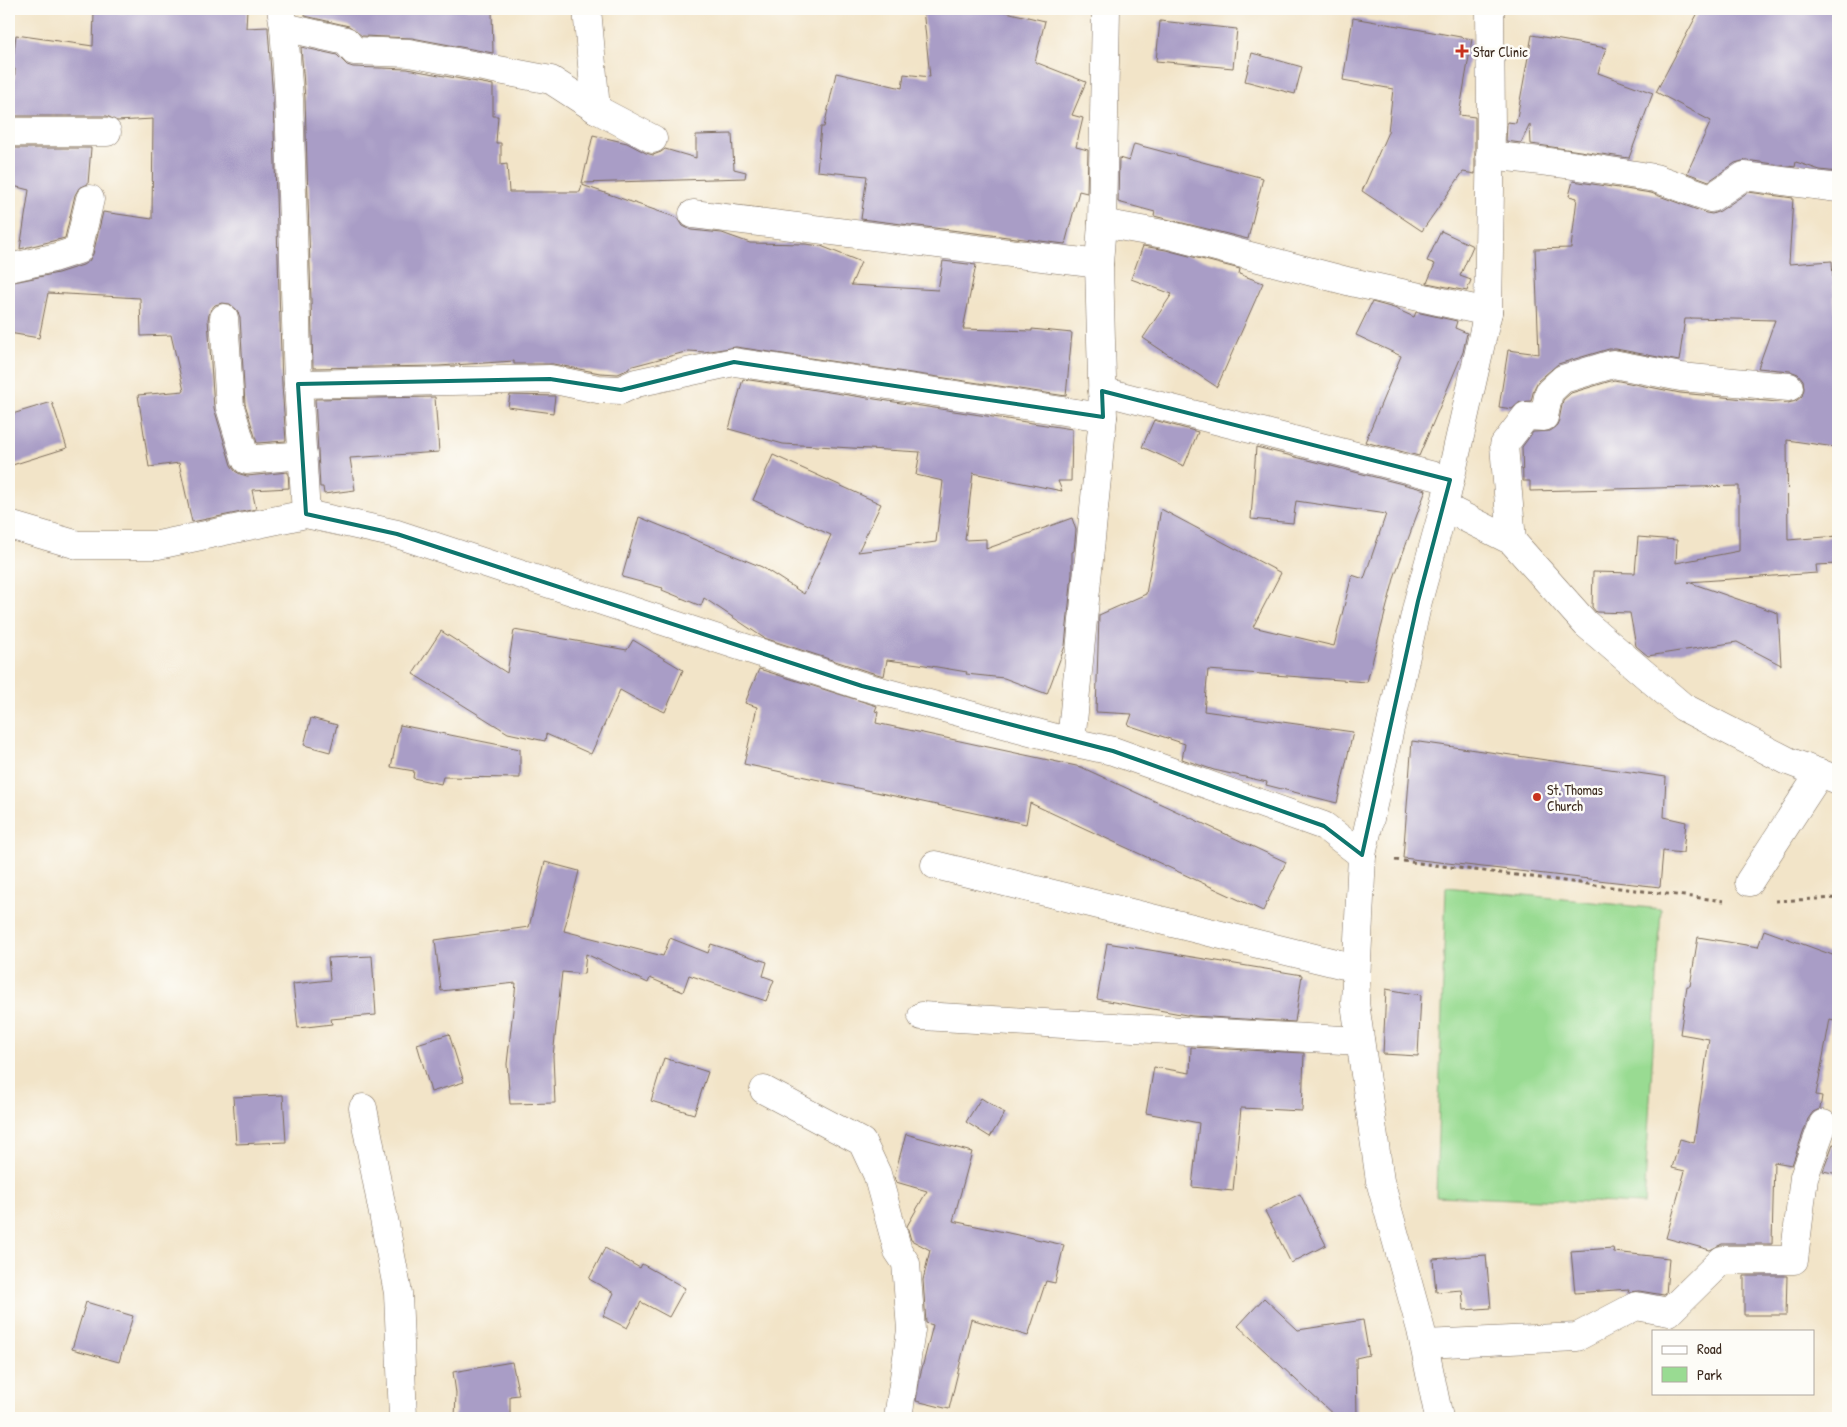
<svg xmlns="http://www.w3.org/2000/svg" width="1847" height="1427" viewBox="0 0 1847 1427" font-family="'Patrick Hand',sans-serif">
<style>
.green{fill:#99db92;stroke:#6a8258}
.building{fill:#a99dc6}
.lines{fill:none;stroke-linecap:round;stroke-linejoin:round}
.minor-casing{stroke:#7b6b5a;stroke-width:29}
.tertiary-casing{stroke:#7b6b5a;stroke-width:29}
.secondary-casing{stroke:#7b6b5a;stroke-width:29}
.path{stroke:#7b6b5a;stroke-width:3;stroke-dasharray:4 4;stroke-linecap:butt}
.minor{stroke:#fff;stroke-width:28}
.tertiary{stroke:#fff;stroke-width:28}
.secondary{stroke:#fff;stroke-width:28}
.marked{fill:none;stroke:#0f766e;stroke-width:4;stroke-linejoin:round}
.poi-dot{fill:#c8321e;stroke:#fdfcf7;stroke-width:2}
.labels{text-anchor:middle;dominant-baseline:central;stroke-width:5;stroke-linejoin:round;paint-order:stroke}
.poi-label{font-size:14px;fill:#3b2a1e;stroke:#fdfcf7;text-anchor:start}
</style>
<rect width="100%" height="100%" fill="#fdfcf7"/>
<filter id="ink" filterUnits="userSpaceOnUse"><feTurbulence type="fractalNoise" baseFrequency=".02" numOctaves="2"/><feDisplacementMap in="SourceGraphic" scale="10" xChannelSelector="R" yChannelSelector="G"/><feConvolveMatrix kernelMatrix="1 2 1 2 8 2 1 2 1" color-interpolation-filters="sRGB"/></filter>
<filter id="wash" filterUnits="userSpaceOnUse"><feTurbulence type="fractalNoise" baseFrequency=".0096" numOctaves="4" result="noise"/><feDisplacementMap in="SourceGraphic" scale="20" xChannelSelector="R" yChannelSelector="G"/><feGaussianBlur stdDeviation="1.12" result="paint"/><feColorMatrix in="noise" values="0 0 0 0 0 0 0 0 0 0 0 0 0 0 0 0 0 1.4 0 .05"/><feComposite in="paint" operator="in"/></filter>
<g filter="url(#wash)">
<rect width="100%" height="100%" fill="#f2e4c8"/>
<path class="green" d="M 1446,887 L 1661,909 L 1644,1204 L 1436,1196 Z"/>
<g id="blocks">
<g class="building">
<path d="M 125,9 L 247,9 L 246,28 L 268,27 L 268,29 L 273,100 L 282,385 L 286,441 L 257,443 L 245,404 L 240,317 L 237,310 L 230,304 L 222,303 L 215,305 L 210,311 L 208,319 L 214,408 L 231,465 L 235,471 L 240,474 L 247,476 L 288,472 L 289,488 L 252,490 L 256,509 L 192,522 L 179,463 L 149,467 L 138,395 L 184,391 L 171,335 L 141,336 L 140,298 L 48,293 L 39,338 L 9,333 L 9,283 L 58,273 L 83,265 L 89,261 L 93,254 L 103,212 L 152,219 L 153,119 L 117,121 L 107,116 L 12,116 L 15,69 L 12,68 L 16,35 L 93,46 L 94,12 L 125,13 Z"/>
<path d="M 305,9 L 492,9 L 493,53 L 412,38 L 362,36 L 349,26 L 305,16 Z"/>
<path d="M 923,9 L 993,9 L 1045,21 L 1035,62 L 1086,82 L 1072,115 L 1083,118 L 1076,147 L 1088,150 L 1087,193 L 1079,191 L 1065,244 L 861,219 L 867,176 L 817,171 L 821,127 L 824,127 L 836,73 L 902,88 L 904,74 L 930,77 Z"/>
<path d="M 1700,9 L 1838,9 L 1838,172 L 1820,170 L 1796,162 L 1795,167 L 1746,160 L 1735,163 L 1709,181 L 1687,173 L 1711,121 L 1656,92 Z"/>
<path d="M 1353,18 L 1472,39 L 1459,115 L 1475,117 L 1475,174 L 1463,172 L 1422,231 L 1362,191 L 1388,132 L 1393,89 L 1343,80 Z"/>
<path d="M 1160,21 L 1237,29 L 1233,68 L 1156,61 Z"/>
<path d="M 1532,35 L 1606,48 L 1598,73 L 1653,93 L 1629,158 L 1531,144 L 1530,124 L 1521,143 L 1506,141 L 1507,122 L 1516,123 Z"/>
<path d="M 301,47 L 337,55 L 347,65 L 353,67 L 407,69 L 493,85 L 493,116 L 498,116 L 496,143 L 501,143 L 501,165 L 507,164 L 509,192 L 580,192 L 582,185 L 678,218 L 683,226 L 691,230 L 722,233 L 750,243 L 805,244 L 821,246 L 861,262 L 851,285 L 938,290 L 943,261 L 976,265 L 963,329 L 1032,331 L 1032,329 L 1072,333 L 1066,396 L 736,347 L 704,352 L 689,351 L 629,367 L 629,369 L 618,374 L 600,373 L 553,364 L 514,364 L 514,361 L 439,366 L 313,368 L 305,98 Z"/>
<path d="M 1252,53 L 1302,67 L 1295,94 L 1245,81 Z"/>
<path d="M 732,134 L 734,169 L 746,172 L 745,178 L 582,183 L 593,135 L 627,143 L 646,153 L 653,155 L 661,152 L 665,149 L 696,158 L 696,135 Z"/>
<path d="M 1134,144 L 1263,178 L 1248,239 L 1154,216 L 1155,212 L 1118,202 L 1119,158 L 1129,161 Z"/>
<path d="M 9,148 L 91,148 L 88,184 L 79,188 L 75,195 L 65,238 L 20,249 L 29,190 L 9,185 Z"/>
<path d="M 1573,181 L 1651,193 L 1706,213 L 1712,214 L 1720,211 L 1748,192 L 1793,198 L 1789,264 L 1832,261 L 1836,328 L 1838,328 L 1838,420 L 1835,447 L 1787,440 L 1788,540 L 1838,536 L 1838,564 L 1816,565 L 1817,573 L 1688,582 L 1778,613 L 1781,665 L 1737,642 L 1648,656 L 1636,646 L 1630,613 L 1596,612 L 1592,607 L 1593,572 L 1635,573 L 1638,537 L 1677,540 L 1676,563 L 1739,551 L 1739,486 L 1530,491 L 1530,481 L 1523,481 L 1522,447 L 1533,432 L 1550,431 L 1556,427 L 1559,420 L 1563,400 L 1571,393 L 1614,380 L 1680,393 L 1788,403 L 1796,401 L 1802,396 L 1804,389 L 1803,380 L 1798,374 L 1790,371 L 1758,368 L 1775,320 L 1691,318 L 1691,319 L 1685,319 L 1679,361 L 1616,349 L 1609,349 L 1558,364 L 1538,381 L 1534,389 L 1531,401 L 1520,402 L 1512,409 L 1499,407 L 1508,350 L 1539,354 L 1535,249 L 1571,248 L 1577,198 L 1569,196 Z"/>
<path d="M 1441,231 L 1473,246 L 1460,276 L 1471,280 L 1467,291 L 1427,283 L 1435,264 L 1427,261 Z"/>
<path d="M 1143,246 L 1166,250 L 1240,269 L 1239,274 L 1263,283 L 1217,387 L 1143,338 L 1172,294 L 1131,279 Z"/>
<path d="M 1372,302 L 1394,308 L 1414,317 L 1416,312 L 1457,321 L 1455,328 L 1467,333 L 1463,352 L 1419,456 L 1365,442 L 1401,356 L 1356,335 Z"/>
<path d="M 743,379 L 1072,429 L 1071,481 L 1058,481 L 1062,491 L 973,473 L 965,540 L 986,539 L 986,549 L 1072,518 L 1076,530 L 1074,551 L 1072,552 L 1072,574 L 1065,646 L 1047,694 L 1004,678 L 966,674 L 967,672 L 919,664 L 887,660 L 884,676 L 866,671 L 764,638 L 704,598 L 701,606 L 662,590 L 663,588 L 622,577 L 639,517 L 762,567 L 804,594 L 831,535 L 753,500 L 773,455 L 881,504 L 858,552 L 936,542 L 943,481 L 916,475 L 920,452 L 783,444 L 729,429 Z"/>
<path d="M 510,395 L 555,396 L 553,413 L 508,407 Z"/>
<path d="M 435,397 L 439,452 L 350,458 L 355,490 L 324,494 L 323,487 L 320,487 L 315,399 Z"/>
<path d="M 52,402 L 67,448 L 9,466 L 9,415 Z"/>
<path d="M 1154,420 L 1198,432 L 1184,466 L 1142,447 Z"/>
<path d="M 1256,447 L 1426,490 L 1395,575 L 1367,682 L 1208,670 L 1204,711 L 1353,732 L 1337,803 L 1266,785 L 1267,782 L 1214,770 L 1182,759 L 1185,744 L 1128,725 L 1132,714 L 1096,712 L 1099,615 L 1146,594 L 1161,509 L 1281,573 L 1253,627 L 1334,646 L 1352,575 L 1364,579 L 1386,514 L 1296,501 L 1293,523 L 1251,519 Z"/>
<path d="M 514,630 L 627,650 L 633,640 L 683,670 L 665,712 L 640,701 L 620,690 L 591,754 L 546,734 L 545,741 L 508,733 L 413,674 L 441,631 L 507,673 Z"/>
<path d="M 759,669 L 877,706 L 875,711 L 878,712 L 876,723 L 1081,767 L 1286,862 L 1263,911 L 1030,803 L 1026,824 L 744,764 L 757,707 L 745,703 Z"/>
<path d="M 311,718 L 337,725 L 330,752 L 304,745 Z"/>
<path d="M 400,725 L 520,749 L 520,778 L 443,777 L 441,784 L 413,778 L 414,771 L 391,767 Z"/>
<path d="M 1412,741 L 1666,777 L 1664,817 L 1686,822 L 1683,853 L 1663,851 L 1660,887 L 1403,858 Z"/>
<path d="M 545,862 L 579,871 L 564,931 L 663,956 L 670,938 L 708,953 L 711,944 L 767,962 L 763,976 L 774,980 L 766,1001 L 689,975 L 683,992 L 650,978 L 648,983 L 586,954 L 584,974 L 562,972 L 553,1056 L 555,1103 L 510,1104 L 507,1064 L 516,983 L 441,991 L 435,940 L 529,927 Z"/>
<path d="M 1764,930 L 1838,957 L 1838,1021 L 1830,1019 L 1816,1095 L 1822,1096 L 1820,1109 L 1813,1112 L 1808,1119 L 1792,1165 L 1774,1162 L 1772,1244 L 1722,1244 L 1710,1250 L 1666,1238 L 1685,1171 L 1672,1168 L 1680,1139 L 1694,1143 L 1709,1039 L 1680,1034 L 1687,986 L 1690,986 L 1698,937 L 1758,947 Z"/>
<path d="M 1107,943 L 1302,975 L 1295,1022 L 1192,1016 L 1097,999 Z"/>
<path d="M 372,956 L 376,1015 L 331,1019 L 332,1024 L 298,1028 L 293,984 L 330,980 L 328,958 Z"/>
<path d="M 1386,989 L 1421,995 L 1418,1056 L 1383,1054 Z"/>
<path d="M 449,1034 L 464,1082 L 431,1092 L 417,1044 Z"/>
<path d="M 1191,1047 L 1304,1053 L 1302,1111 L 1241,1108 L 1233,1191 L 1192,1187 L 1199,1123 L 1146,1113 L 1154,1067 L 1190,1073 Z"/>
<path d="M 664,1058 L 708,1072 L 694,1114 L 651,1101 Z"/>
<path d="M 283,1095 L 286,1142 L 236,1144 L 233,1097 Z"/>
<path d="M 981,1098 L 1005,1113 L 990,1137 L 966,1122 Z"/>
<path d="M 906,1134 L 972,1152 L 953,1221 L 1064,1245 L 1055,1283 L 1046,1281 L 1028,1336 L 971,1319 L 949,1409 L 916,1401 L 920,1376 L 933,1325 L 926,1323 L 923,1280 L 930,1250 L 911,1240 L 907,1226 L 927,1191 L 896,1182 L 894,1177 Z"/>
<path d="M 1833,1144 L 1838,1145 L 1838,1174 L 1823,1171 Z"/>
<path d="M 1300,1194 L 1326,1245 L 1291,1263 L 1265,1211 Z"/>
<path d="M 605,1248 L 640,1268 L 642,1264 L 685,1288 L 669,1317 L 641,1302 L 627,1328 L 603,1316 L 614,1293 L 589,1279 Z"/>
<path d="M 1613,1248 L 1614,1252 L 1669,1258 L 1666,1294 L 1664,1295 L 1639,1291 L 1628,1292 L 1629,1289 L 1575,1293 L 1571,1251 Z"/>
<path d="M 1486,1255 L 1491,1308 L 1464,1310 L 1462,1290 L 1436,1292 L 1433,1259 Z"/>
<path d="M 1744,1276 L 1787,1276 L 1786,1315 L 1744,1315 Z"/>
<path d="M 1264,1298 L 1298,1330 L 1363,1320 L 1369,1355 L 1356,1358 L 1357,1418 L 1337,1418 L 1238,1326 Z"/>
<path d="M 86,1302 L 133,1316 L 119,1362 L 72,1349 Z"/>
<path d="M 512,1362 L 519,1395 L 510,1396 L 510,1418 L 455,1418 L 456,1393 L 453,1372 Z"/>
</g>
</g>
</g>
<g filter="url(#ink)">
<use href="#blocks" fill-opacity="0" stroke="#7b6b5a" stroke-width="1"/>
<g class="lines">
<g class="minor-casing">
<g id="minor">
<path d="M 281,9 L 284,27 L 289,99 L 298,384 L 306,514"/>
<path d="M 587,9 L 596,109"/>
<path d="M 284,27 L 346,41 L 354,51 L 409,53 L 551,80 L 596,109 L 653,139"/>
<path d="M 9,132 L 107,132"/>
<path d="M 1490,155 L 1566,164 L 1655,178 L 1711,198 L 1744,176 L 1838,188"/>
<path d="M 693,214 L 1099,264"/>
<path d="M 1102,223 L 1169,235 L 1351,282 L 1488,312"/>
<path d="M 9,268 L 53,258 L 78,250 L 90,199"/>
<path d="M 224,318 L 230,407 L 246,460 L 303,455"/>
<path d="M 298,384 L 550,379 L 598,389 L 621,390 L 636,383 L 734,362 L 1103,417"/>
<path d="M 1102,391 L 1450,480"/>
<path d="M 1444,507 L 1512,541 L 1586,624 L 1683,707 L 1788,761 L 1838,780"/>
<path d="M 1512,541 L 1504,445 L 1526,416 L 1544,417 L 1549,392 L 1563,379 L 1613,364 L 1681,377 L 1789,387"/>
<path d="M 1071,742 L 1103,417 L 1099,264 L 1102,223 L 1106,9"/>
<path d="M 1362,855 L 1418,601 L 1444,507 L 1488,312 L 1491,129 L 1490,9"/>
<path d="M 935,865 L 1356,968"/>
<path d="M 1749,882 L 1820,773"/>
<path d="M 922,1016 L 1360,1041"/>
<path d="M 764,1090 L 862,1142 L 877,1174 L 898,1251 L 906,1263 L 911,1330 L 898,1418"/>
<path d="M 363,1108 L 398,1293 L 403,1418"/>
<path d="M 1424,1344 L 1577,1337 L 1636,1306 L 1669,1312 L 1722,1260 L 1794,1260 L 1804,1177 L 1823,1124"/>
</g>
</g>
<g class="tertiary-casing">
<path id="tertiary" d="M 9,525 L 78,545 L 158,545 L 306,514 L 397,534 L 862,686 L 1071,742 L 1113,751 L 1324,826 L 1362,855"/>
</g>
<g class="secondary-casing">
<path id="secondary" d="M 1362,855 L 1355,1003 L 1380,1181 L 1421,1330 L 1439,1418"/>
</g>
<g class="path">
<path d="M 1395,860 L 1724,901"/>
<path d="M 1775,901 L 1838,898"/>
</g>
<use href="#minor" class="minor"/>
<use href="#tertiary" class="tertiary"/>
<use href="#secondary" class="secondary"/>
</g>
</g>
<path class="marked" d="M 734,362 L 1103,417 L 1102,391 L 1450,480 L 1418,601 L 1362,855 L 1324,826 L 1113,751 L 862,686 L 397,534 L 306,514 L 298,384 L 550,379 L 621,390 Z"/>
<g class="poi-dot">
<path d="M1459.5 43.5h5v5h5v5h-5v5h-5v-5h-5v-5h5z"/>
<circle cx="1537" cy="797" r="5"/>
</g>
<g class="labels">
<g class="poi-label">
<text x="1473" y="51">Star Clinic</text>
<text x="1547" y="789">St. Thomas<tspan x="1547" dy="16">Church</tspan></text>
</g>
</g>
<rect width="1847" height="1427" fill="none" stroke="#fdfcf7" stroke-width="30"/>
<rect x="1652" y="1330" width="162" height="65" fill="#fdfcf7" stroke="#afa8a0"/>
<rect x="1662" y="1346" width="25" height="8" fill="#ffffff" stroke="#afa8a0"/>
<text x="1697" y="1354" font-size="15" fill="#3b2a1e">Road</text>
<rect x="1662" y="1367" width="25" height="15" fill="#99db92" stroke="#afa8a0"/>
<text x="1697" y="1380" font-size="15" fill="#3b2a1e">Park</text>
</svg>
